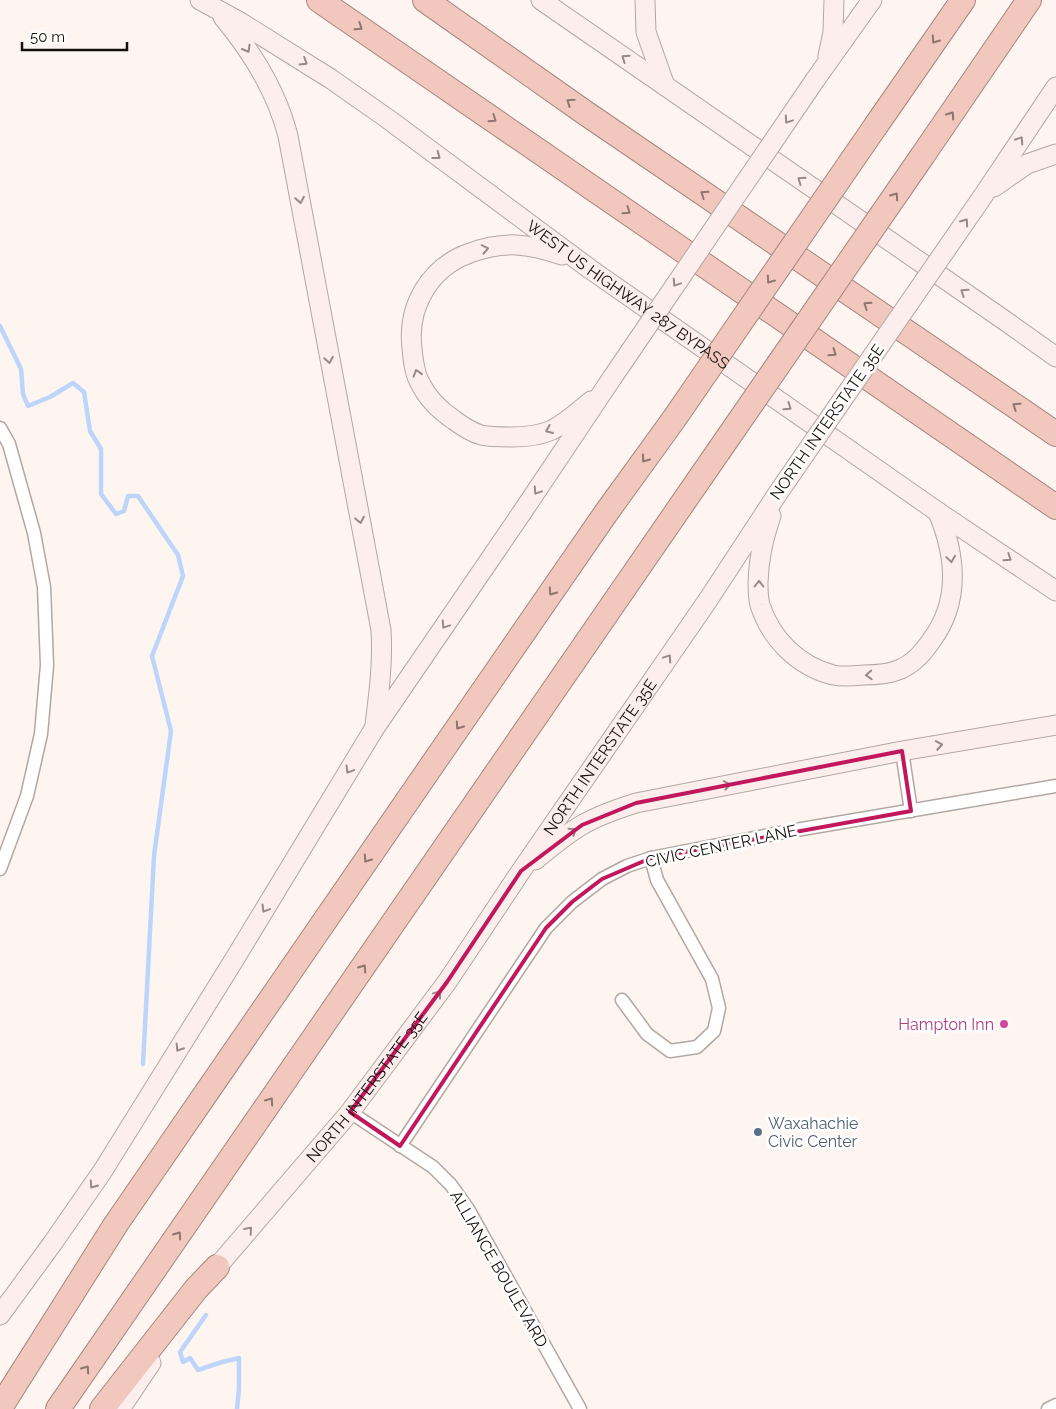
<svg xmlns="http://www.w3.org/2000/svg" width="1056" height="1409" viewBox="0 0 1056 1409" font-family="Raleway,sans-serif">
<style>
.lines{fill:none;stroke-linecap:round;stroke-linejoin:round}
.stream{stroke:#bdd5fb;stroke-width:4.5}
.minor-casing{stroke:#b2a8a3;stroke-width:15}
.secondary-casing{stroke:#b2a8a3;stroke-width:21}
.motorway-casing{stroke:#a58781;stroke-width:26}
.minor{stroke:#fff;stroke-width:12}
.secondary{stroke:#fbeeec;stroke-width:19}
.motorway{stroke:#f2c7be;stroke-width:24}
.secondary-bridge-casing{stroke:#b2a8a3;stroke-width:21;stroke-linecap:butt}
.motorway-bridge-casing{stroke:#a58781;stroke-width:26;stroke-linecap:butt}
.secondary-bridge{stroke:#fbeeec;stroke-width:19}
.motorway-bridge{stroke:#f2c7be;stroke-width:24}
.oneway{stroke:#8f756f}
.oneway2{stroke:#948b89}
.marked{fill:none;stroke:#c2185b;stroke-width:4;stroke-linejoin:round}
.hotel-dot{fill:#d1479c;stroke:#fff;stroke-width:2}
.service-dot{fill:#5c6f8a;stroke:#fff;stroke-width:2}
.labels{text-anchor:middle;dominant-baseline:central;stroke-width:5;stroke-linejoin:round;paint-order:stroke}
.street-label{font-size:16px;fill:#15110f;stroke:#fff}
.hotel-label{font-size:16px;fill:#b23c85;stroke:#fff;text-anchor:end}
.service-label{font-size:16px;fill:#4e5e75;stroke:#fff;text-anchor:start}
</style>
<rect width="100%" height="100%" fill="#fef5f1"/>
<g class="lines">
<g class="stream">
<path d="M 0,326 L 21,369 L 23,394 L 28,406 L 50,397 L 73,383 L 84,392 L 90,431 L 101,449 L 101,494 L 116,514 L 124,511 L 128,496 L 138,496 L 178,555 L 183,576 L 152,656 L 171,731 L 154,856 L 143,1064"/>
<path d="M 206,1315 L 180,1352 L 183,1362 L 190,1358 L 198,1370 L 222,1362 L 239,1358 L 239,1389 L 237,1409"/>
</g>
<g class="minor-casing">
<g id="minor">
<path d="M 0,428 L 9,444 L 34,533 L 44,587 L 47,665 L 41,734 L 27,796 L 0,869"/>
<path d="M 902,751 L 911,811"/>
<path d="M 622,1000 L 647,1034 L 670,1051 L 697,1047 L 714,1031 L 719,1008 L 712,979 L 657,880 L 651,858"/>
<path d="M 350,1112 L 433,1167 L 451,1185 L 468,1209 L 580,1409"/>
<path d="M 400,1146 L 546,928 L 572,902 L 602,879 L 627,866 L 651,858 L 790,831 L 1056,786"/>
<path d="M 1048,1409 L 1056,1405"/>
</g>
</g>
<g class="secondary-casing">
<g id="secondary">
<path id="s1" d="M 200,0 L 240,22 L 331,79 L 388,119 L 590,269 L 938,512 L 1056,591"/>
<path d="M 541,0 L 1004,320 L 1056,357"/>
<path d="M 645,0 L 646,32 L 665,86"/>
<path d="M 223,17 C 252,52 277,92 288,136 L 381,630 C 383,663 379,692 375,725"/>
<path d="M 828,56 L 833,32 L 834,0"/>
<path d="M 815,80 L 872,0"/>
<path d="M 994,187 L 1027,164 L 1056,154"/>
<path d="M 983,196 L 1056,87"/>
<path d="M 562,255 C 529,244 504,240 470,253 C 430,267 407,306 412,348 C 413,359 414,371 419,381 C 427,398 439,410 454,420 C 462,426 471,432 481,435 C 490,437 501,437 511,437 C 525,437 539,436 552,430 C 566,423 579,411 591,401"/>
<path d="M 771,516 C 763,540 759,557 758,582 C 758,590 758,598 760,605 C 771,639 798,666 833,675 C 843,677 854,676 864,675 C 876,675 889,674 901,669 C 914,663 923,653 931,641 C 961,601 956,556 938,512"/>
<path d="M 535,860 C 550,848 565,835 582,825 C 599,815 617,809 636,803 L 902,751 L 1056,725"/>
<path id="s2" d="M 209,1278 L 217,1267 L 350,1112 L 447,982 L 521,871 L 708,600 L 778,493"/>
<path d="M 0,1315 L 52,1244 L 102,1172 L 234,960 L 374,729 L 523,511 L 612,378"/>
<path d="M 120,1409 L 151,1363"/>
</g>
</g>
<g class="motorway-casing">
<g id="motorway">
<path d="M 319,0 L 1056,507"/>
<path d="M 425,0 L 584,112 L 1056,434"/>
<path d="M 877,124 L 963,0"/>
<path d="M 923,155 L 1029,0"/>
<path d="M 0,1408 L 116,1224 L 450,739 L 606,513 L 674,419"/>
<path d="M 58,1409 L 718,452"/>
<path d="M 102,1409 L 196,1289 L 217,1267"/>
</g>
</g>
<use href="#minor" class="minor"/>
<use href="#secondary" class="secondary"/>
<use href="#motorway" class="motorway"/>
<g class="secondary-bridge-casing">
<g id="secondary-bridge">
<path d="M 612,378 L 815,80"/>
<path d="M 778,493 L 983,196"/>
</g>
</g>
<g class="motorway-bridge-casing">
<g id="motorway-bridge">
<path d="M 674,419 L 877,124"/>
<path d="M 718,452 L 923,155"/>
</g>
</g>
<use href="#secondary-bridge" class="secondary-bridge"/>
<use href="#motorway-bridge" class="motorway-bridge"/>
</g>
<defs><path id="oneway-chevron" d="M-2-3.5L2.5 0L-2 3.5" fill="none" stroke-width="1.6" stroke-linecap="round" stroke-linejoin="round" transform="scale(1.25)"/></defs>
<g class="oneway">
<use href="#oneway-chevron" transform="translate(359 27) rotate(34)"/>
<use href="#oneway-chevron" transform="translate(935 40) rotate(125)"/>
<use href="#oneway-chevron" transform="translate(570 102) rotate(-145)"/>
<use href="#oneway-chevron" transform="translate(951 115) rotate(-55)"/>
<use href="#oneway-chevron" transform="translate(493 119) rotate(35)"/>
<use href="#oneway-chevron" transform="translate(704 194) rotate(-146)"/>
<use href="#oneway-chevron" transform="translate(895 196) rotate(-55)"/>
<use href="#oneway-chevron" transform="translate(627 211) rotate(35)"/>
<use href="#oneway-chevron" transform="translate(770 280) rotate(125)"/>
<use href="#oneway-chevron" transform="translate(867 305) rotate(-146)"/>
<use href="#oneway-chevron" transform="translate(833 353) rotate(35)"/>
<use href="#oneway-chevron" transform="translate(1016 406) rotate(-146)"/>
<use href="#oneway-chevron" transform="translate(645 459) rotate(126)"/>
<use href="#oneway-chevron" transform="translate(552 592) rotate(125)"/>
<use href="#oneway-chevron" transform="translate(459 726) rotate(125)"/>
<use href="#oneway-chevron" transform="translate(367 859) rotate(125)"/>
<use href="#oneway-chevron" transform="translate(363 968) rotate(-55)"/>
<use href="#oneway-chevron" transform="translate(270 1101) rotate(-55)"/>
<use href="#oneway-chevron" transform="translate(178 1235) rotate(-55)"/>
<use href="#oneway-chevron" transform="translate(86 1369) rotate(-55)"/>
</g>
<g class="oneway2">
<use href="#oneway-chevron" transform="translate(247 49) rotate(60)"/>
<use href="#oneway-chevron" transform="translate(625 58) rotate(-145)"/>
<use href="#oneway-chevron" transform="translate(304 62) rotate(32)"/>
<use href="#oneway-chevron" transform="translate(788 120) rotate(124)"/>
<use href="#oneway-chevron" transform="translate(1020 140) rotate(-56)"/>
<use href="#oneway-chevron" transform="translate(437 156) rotate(37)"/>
<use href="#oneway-chevron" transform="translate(801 180) rotate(-145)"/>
<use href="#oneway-chevron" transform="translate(300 200) rotate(80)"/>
<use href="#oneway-chevron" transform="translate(965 222) rotate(-55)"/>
<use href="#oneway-chevron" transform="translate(485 249) rotate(-11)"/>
<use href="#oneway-chevron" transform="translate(676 283) rotate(124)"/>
<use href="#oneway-chevron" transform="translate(964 292) rotate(-145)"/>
<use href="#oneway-chevron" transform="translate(329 360) rotate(80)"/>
<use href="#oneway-chevron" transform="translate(417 373) rotate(-107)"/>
<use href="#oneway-chevron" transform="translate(788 407) rotate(35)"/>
<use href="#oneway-chevron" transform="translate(549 430) rotate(157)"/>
<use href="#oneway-chevron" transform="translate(537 491) rotate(124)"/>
<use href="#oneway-chevron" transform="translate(360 520) rotate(79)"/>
<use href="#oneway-chevron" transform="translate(1008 558) rotate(34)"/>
<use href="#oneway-chevron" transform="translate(951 559) rotate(82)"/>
<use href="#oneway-chevron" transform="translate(759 584) rotate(-90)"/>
<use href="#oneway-chevron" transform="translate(445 625) rotate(124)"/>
<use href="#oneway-chevron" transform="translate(668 658) rotate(-56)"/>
<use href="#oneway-chevron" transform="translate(869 675) rotate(177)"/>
<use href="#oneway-chevron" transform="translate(939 745) rotate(-10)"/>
<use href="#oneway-chevron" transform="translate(349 770) rotate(121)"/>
<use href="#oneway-chevron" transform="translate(727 785) rotate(-11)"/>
<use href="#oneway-chevron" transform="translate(573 831) rotate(-34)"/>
<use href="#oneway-chevron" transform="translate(265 909) rotate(121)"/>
<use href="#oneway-chevron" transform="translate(438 994) rotate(-53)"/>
<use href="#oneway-chevron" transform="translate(179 1048) rotate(122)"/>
<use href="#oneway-chevron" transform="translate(93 1185) rotate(125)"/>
<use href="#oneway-chevron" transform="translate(249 1230) rotate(-49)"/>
</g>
<path class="marked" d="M 902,751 L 911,811 L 651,858 L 602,879 L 572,902 L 546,928 L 400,1146 L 350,1112 L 447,982 L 521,871 L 582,825 L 636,803 Z"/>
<circle class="hotel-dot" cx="1004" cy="1024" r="5"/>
<circle class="service-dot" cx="758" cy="1132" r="5"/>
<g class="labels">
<g class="street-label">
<text stroke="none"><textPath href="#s1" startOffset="520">WEST US HIGHWAY 287 BYPASS</textPath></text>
<text transform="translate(827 422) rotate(-55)">NORTH INTERSTATE 35E</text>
<text stroke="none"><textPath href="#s2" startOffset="652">NORTH INTERSTATE 35E</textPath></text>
<text transform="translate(721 846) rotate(-12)">CIVIC CENTER LANE</text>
<text stroke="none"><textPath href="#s2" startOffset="248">NORTH INTERSTATE 35E</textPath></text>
<text transform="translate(499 1269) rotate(60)">ALLIANCE BOULEVARD</text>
</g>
<g class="hotel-label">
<text x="994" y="1024">Hampton Inn</text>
</g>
<g class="service-label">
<text x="768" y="1123">Waxahachie<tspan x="768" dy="18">Civic Center</tspan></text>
</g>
</g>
<path d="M22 42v8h105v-8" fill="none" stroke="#15110f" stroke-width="2.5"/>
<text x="30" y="42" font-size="15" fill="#15110f" stroke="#ffffff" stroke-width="4" paint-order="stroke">50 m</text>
</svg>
